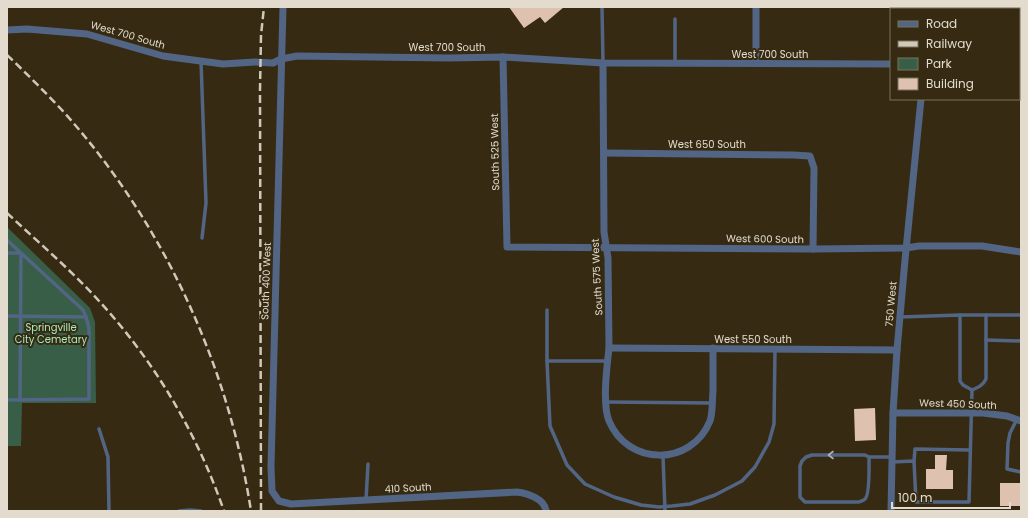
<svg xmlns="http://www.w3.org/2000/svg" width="1028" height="518" viewBox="0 0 1028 518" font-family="Poppins,sans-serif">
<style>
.green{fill:#385e47}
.building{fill:#dec1ae}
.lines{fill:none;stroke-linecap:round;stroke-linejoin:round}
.lane{stroke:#526585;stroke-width:3.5}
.street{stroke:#526585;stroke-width:7}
.rail{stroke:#d0c8b9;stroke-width:2.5;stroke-dasharray:8 4;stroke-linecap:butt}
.oneway{stroke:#b0b2b4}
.labels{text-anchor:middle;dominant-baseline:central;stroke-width:4;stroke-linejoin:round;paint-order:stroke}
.street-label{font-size:10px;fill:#e3dcce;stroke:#362b12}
.park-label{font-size:10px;fill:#a4ebbf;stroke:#362b12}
</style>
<rect width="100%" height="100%" fill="#362b12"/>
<path class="green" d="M 7,227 L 90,308 L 95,322 L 96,403 L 22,403 L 21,446 L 7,446 Z"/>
<g class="building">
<path d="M 509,7 L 564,7 L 545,23 L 540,17 L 524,28 Z"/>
<path d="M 875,408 L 876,440 L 855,441 L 854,409 Z"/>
<path d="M 935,455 L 947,455 L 946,470 L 953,470 L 953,489 L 926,489 L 926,469 L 935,469 Z"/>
<rect x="1000" y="483" width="20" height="23"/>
</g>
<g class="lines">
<g class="lane">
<path d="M 602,7 L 603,63"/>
<path d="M 675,19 L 675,63"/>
<path d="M 201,61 L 206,203 L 202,238"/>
<path d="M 7,240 L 21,253 L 20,400"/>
<path d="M 7,253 L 21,253 L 83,310 L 86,317 L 89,328 L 89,399 L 7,400"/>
<path d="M 960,315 L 986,315"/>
<path d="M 7,316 L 86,317"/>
<path d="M 986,340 L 1021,341"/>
<path d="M 547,361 L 547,310"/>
<path d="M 607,361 L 547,361 L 550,426 L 567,465 L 585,484 L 614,497 L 641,505 L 659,507 L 672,506 L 690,504 L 715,495 L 742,481 L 755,467 L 769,442 L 774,424 L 775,349"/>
<path d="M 972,390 C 979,387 983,385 986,379 L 986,315 L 1021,315"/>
<path d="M 606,402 L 712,403"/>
<path d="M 1017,419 L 1010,433 L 1008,443 L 1007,469 L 1021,472"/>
<path d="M 99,429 L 108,457 L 109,511"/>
<path d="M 663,456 L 665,511"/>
<path d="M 869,457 C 869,465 870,495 865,499 C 863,501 861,501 859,502 L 805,502 L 800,497 L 800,466 L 802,461 L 806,457 L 812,455 L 865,455 L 869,457 L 892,457"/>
<path d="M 914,461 L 915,449 L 970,450"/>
<path d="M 892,462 L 914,461 L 916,502 L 969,502 L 972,390 L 963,385 L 960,381 L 960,315 L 900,317"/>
<path d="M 366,500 L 368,464"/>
<path d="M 179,511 L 190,510 L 201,511"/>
</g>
<g class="street">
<path d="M 283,7 L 271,467 L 272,491 L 279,501 L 291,504 L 517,492 C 527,493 545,499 546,511"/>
<path d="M 929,9 L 929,7"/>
<path d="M 7,30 L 27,29 L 87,34 L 163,56 L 223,64 L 255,62 L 273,63 L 281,59 L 297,56 L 449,58 L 503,57 L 603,63 L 891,64"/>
<path d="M 503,57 L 507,247 L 813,249 L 906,248 L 919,246 L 982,246 L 1014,251 L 1021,252"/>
<path d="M 603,63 L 604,232 L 608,258 L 609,348 C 607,366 602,404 609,421 C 628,466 691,467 710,421 C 713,412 712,401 713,391 C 713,377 713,363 713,348"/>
<path d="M 756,63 L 756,7"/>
<path d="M 1019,75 L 1021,75"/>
<path d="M 604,153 L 793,155 L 810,156 L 814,168 L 813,249"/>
<path d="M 609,348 L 897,350"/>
<path d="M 893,413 L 983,413 L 1007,416 L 1021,421"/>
<path d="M 891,511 L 893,413 L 897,350 L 905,260 L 921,99"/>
</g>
<g class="rail">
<path d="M 7,55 C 25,72 43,90 61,109 C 162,220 228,363 251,511"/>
<path d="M 7,213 C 38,242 71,270 99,301 C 155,362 197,433 224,511"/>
<path d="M 261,511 L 260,90 L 261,35 L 264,7"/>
</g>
</g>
<defs><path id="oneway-chevron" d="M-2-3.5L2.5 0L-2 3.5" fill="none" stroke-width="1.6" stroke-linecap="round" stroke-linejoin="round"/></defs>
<use class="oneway" href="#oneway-chevron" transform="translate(831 455) rotate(180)"/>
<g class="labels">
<g class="street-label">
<text transform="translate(128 35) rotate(16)">West 700 South</text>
<text x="447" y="47">West 700 South</text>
<text x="770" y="54">West 700 South</text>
<text x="707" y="144">West 650 South</text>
<text transform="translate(495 152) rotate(-91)">South 525 West</text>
<text transform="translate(765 239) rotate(1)">West 600 South</text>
<text transform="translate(597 277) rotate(-93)">South 575 West</text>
<text transform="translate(266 281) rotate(-88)">South 400 West</text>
<text transform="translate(891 304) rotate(-85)">750 West</text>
<text x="753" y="339">West 550 South</text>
<text transform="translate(958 404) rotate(2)">West 450 South</text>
<text transform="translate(408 488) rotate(-3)">410 South</text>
</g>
<g class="park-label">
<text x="51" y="327">Springville<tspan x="51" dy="12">City Cemetary</tspan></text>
</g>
</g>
<rect width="1028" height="518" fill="none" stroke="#e3dcce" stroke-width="16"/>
<rect x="890" y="8" width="130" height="92" fill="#362b12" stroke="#7b725d"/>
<rect x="898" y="21" width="20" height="6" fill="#526585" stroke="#7b725d"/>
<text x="926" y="28" font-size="12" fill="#e3dcce">Road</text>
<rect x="898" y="41" width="20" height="6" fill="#d0c8b9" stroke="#7b725d"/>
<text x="926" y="48" font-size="12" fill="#e3dcce">Railway</text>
<rect x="898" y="58" width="20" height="12" fill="#385e47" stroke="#7b725d"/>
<text x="926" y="68" font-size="12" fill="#e3dcce">Park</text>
<rect x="898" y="78" width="20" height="12" fill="#dec1ae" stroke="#7b725d"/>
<text x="926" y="88" font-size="12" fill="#e3dcce">Building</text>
<path d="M892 502v6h118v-6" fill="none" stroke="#e3dcce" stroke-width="2"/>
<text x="898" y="502" font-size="12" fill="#e3dcce" stroke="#362b12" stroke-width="3" paint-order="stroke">100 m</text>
</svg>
